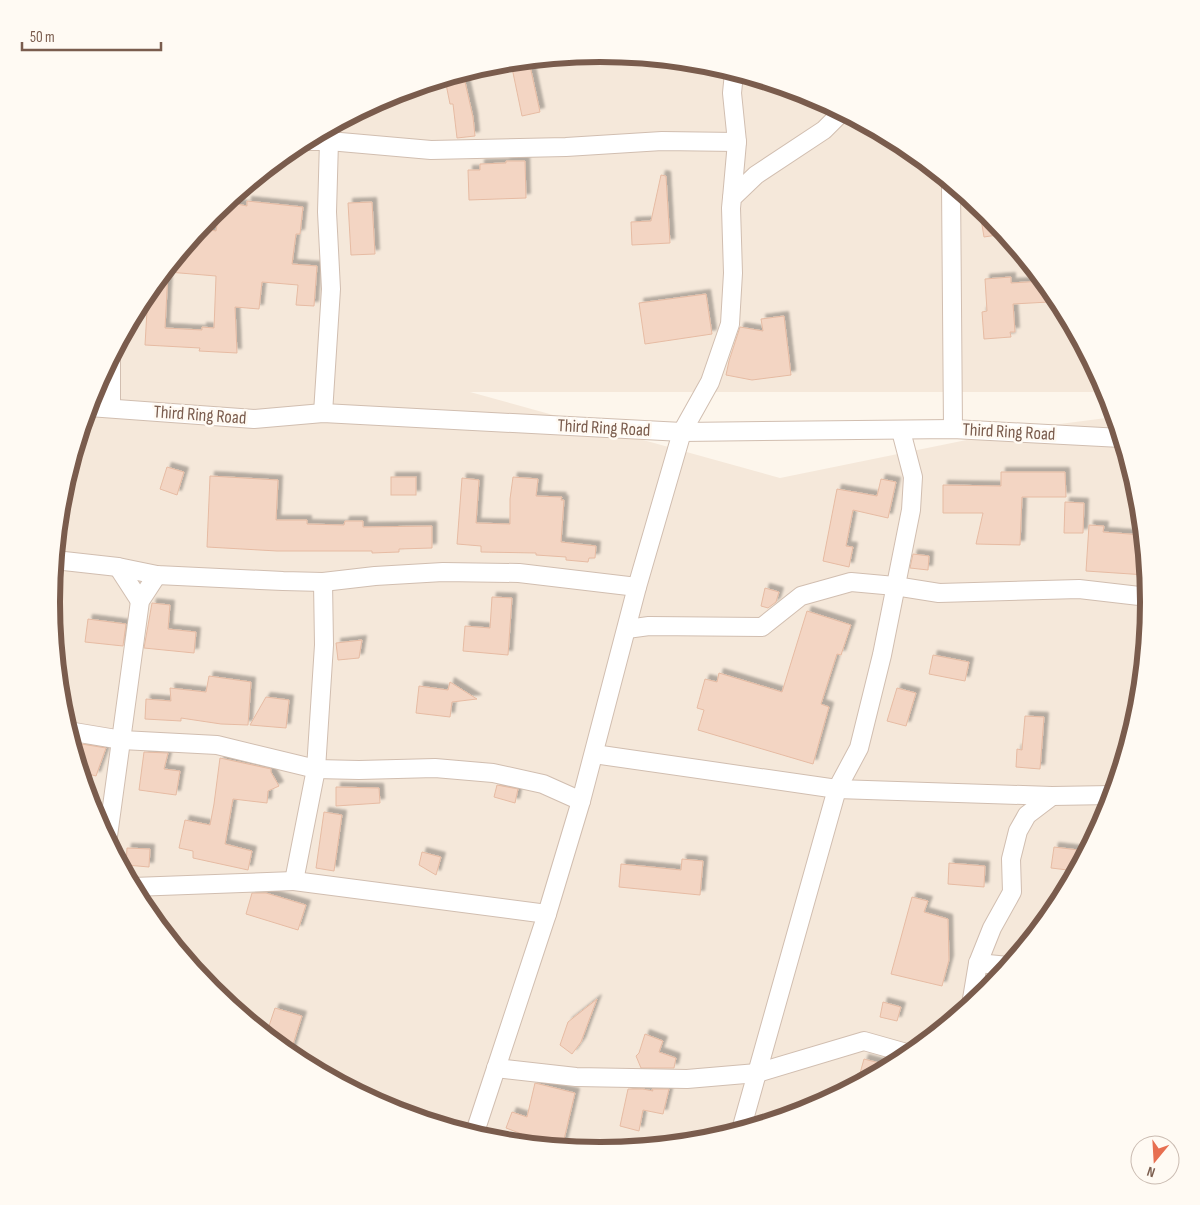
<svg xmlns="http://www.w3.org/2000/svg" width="1200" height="1205" viewBox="0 0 1200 1205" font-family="'Sofia Sans Condensed',sans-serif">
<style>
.residential{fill:#f5e8da}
.building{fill:#f3d5c3;stroke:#e6bba3;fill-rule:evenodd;filter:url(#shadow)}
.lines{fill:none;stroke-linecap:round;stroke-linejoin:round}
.minor-casing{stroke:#d1beb0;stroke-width:20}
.minor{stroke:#fff;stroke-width:18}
.labels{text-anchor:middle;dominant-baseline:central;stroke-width:5;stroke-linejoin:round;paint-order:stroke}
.street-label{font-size:18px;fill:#7a5c4d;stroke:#fffaf3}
.rim{fill:none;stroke:#7a5c4d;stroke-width:6}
</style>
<defs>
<filter id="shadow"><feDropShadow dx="4.5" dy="-4.5" stdDeviation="1" flood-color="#0004"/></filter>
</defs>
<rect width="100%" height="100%" fill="#fdf6ec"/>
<path class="residential" d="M 600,54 L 707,64 L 810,96 L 905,146 L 988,215 L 1056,298 L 1107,392 L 470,392 L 780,478 L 1021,429 L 1114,417 L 1138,496 L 1149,603 L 1138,710 L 1107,813 L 1056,908 L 988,991 L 905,1059 L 810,1110 L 707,1141 L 600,1151 L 493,1141 L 390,1109 L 295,1059 L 212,990 L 144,907 L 93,812 L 62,709 L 51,602 L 62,495 L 93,392 L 144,297 L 212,214 L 295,146 L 390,95 L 493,64 Z"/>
<g class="building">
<path d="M 529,61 L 540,112 L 522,116 L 511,63 Z"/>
<path d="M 463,73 L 473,117 L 475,136 L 457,138 L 453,104 L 450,104 L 445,79 Z"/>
<path d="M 506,161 L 525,161 L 526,198 L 469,200 L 468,170 L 480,170 L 480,164 L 506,163 Z"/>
<path d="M 661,175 L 666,176 L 670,243 L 632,245 L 631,222 L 651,221 Z"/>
<path d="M 247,201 L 303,207 L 300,234 L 296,234 L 292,264 L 317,266 L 314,306 L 296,305 L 298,285 L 262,282 L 259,309 L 235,307 L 237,353 L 199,351 L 200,348 L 145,345 L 148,293 L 201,228 L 216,231 L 220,208 L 227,202 L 247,206 ZM 168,272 L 216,276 L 214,328 L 202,327 L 202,330 L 165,328 Z"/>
<path d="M 372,202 L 375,254 L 351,255 L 348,203 Z"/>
<path d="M 979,207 L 988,215 L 1004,234 L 984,237 Z"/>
<path d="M 1011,277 L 1011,283 L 1043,281 L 1049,289 L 1049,302 L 1013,304 L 1015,332 L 1010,332 L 1011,337 L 984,339 L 982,312 L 987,311 L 985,279 Z"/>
<path d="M 706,294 L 712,334 L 645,344 L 639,303 Z"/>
<path d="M 784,316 L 791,375 L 752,380 L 726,375 L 729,361 L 740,327 L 763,331 L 761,319 Z"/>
<path d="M 167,467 L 184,472 L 177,495 L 160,489 Z"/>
<path d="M 1001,472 L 1065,472 L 1066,497 L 1022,497 L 1020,545 L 976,544 L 983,513 L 943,513 L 943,485 L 1001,486 Z"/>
<path d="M 210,476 L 278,480 L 276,520 L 307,520 L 307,524 L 344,525 L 345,521 L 363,521 L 363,527 L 432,526 L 432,548 L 399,549 L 399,552 L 372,553 L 372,551 L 277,551 L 207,547 Z"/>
<rect x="391" y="477" width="25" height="18"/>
<path d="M 513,477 L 538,479 L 536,496 L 562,497 L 561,500 L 564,500 L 561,542 L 596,546 L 595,558 L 589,558 L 588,562 L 566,560 L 566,557 L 536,555 L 536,553 L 481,552 L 481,546 L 457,544 L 462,478 L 479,480 L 476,523 L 510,524 L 510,499 Z"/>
<path d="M 881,479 L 896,482 L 888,518 L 853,510 L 846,546 L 853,547 L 849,567 L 823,561 L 837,489 L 877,496 Z"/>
<path d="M 1065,502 L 1084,503 L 1083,533 L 1064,533 Z"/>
<path d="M 1089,525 L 1104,526 L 1103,532 L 1142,535 L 1146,575 L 1086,571 Z"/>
<path d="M 913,554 L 929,556 L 928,570 L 910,568 Z"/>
<path d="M 765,588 L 779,592 L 776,602 L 768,608 L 761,606 Z"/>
<path d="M 492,597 L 512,598 L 508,655 L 463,651 L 465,626 L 490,628 Z"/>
<path d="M 152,603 L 170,605 L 168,629 L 196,632 L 194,653 L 144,648 Z"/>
<path d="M 807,611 L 851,625 L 841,655 L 837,654 L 821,704 L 829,707 L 813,764 L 698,730 L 704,710 L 697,708 L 705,679 L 717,682 L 719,673 L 782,692 Z"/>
<path d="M 88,619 L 126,624 L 123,646 L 85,642 Z"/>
<path d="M 362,640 L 359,658 L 338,660 L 336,643 Z"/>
<path d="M 933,655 L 969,662 L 965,681 L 929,674 Z"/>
<path d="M 209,676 L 251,682 L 248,725 L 221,724 L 181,718 L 181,721 L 145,719 L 146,699 L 171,701 L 170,688 L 206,692 Z"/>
<path d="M 450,682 L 477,699 L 452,702 L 450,717 L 416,713 L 419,686 L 448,690 Z"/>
<path d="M 897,688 L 916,693 L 906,726 L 887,721 Z"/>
<path d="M 266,697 L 289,700 L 286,728 L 250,725 Z"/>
<path d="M 1025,716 L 1044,717 L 1040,769 L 1016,767 L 1017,749 L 1022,750 Z"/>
<path d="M 82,744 L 106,748 L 96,776 L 81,772 L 78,760 Z"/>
<path d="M 144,752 L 168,753 L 164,769 L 180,771 L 176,795 L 139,790 Z"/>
<path d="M 220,758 L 271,769 L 271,772 L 279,786 L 268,791 L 267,803 L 233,799 L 225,844 L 252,851 L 248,870 L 193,858 L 193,851 L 179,848 L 185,820 L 210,825 L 214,804 Z"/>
<path d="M 497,785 L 518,789 L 515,803 L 494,797 Z"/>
<path d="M 336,787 L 379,788 L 380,803 L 336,806 Z"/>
<path d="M 324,812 L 342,815 L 334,871 L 316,868 Z"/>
<path d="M 1054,847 L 1086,851 L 1076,871 L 1051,868 Z"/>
<path d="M 127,848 L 150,849 L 149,867 L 126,865 Z"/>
<path d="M 422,852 L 441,857 L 436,875 L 419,865 Z"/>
<path d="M 682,859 L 703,861 L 700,895 L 619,887 L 621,864 L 681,870 Z"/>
<path d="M 949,863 L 985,866 L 984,887 L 948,884 Z"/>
<path d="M 252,893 L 266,893 L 306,905 L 298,930 L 246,914 Z"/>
<path d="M 912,897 L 928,901 L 924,912 L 948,919 L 949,960 L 942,986 L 891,974 Z"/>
<path d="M 597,999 L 581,1042 L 572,1054 L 560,1045 L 568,1022 Z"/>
<path d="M 883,1002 L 901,1007 L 897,1021 L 880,1017 Z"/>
<path d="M 275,1008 L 302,1016 L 290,1054 L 266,1035 Z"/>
<path d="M 645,1034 L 663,1041 L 659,1052 L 676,1058 L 674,1068 L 641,1068 L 636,1056 L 639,1053 Z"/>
<path d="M 864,1059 L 891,1066 L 857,1084 Z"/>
<path d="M 535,1083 L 575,1093 L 562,1148 L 519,1143 L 522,1134 L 506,1128 L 512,1112 L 527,1117 Z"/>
<path d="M 628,1089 L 643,1089 L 653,1091 L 652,1089 L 669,1089 L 663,1114 L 643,1110 L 639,1131 L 620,1126 Z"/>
</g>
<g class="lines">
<g class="minor-casing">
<g id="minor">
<path d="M 305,141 L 329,141 L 431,150 L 566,147 L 662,141 L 737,142"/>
<path d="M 951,184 L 953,429"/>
<path d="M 732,198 L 737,142 L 732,93 L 734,73"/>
<path d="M 89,407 L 254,419 L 323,413 L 682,432 L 953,429 L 1121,438"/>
<path d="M 111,408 L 111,359"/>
<path d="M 323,413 L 331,289 L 327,212 L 329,141"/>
<path d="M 55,560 L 118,567 L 157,575 L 283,581 L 323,582 L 375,576 L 443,572 L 519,573 L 637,587"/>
<path d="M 118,567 L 140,601"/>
<path d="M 323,582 L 324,645 L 316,769 L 294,881 L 547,914"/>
<path d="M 627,629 L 649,626 L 762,627 L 801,596 L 851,582 L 895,586 L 939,593 L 1079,589 L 1148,597"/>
<path d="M 68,731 L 122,740 L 217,745 L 316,769 L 359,770 L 435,768 L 493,773 L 543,784 L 581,801"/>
<path d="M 594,754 L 837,789 L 1052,796 L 1112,795"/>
<path d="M 108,836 L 140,601 L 157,575"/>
<path d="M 133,887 L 294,881"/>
<path d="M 978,963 L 1008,966"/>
<path d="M 971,1005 L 978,963 L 992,928 L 1012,892 L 1011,859 L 1018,831 L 1027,815 L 1052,796"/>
<path d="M 496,1068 L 576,1077 L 687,1079 L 757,1073 L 864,1041 L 910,1054"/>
<path d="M 741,1130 L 837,789 L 859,748 L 882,655 L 911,510 L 913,477 L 901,431"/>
<path d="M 474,1135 L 547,914 L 581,801 L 637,587 L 682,432 L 710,382 L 730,324 L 733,273 L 731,208 L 732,198 L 756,175 L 824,130 L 842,112"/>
</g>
</g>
<use href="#minor" class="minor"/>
</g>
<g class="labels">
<g class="street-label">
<text transform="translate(200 415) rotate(4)">Third Ring Road</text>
<text transform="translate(604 428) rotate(3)">Third Ring Road</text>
<text transform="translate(1009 432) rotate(3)">Third Ring Road</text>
</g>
</g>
<path d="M0 0H1200V1205H0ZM60 602a540 540 0 1 1 1080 0a540 540 0 1 1-1080 0Z" fill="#fffaf3" fill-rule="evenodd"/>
<path class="rim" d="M60 602a540 540 0 1 1 1080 0a540 540 0 1 1-1080 0Z"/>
<g transform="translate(1155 1160) rotate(198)"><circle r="24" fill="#fffaf3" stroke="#cabbb1"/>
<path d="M0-4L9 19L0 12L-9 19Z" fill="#e76f51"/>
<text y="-8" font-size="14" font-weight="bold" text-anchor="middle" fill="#7a5c4d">N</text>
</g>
<path d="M22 42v8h139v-8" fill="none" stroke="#7a5c4d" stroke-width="2.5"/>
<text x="30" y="42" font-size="15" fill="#7a5c4d" stroke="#fffaf3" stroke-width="4" paint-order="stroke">50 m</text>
</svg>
